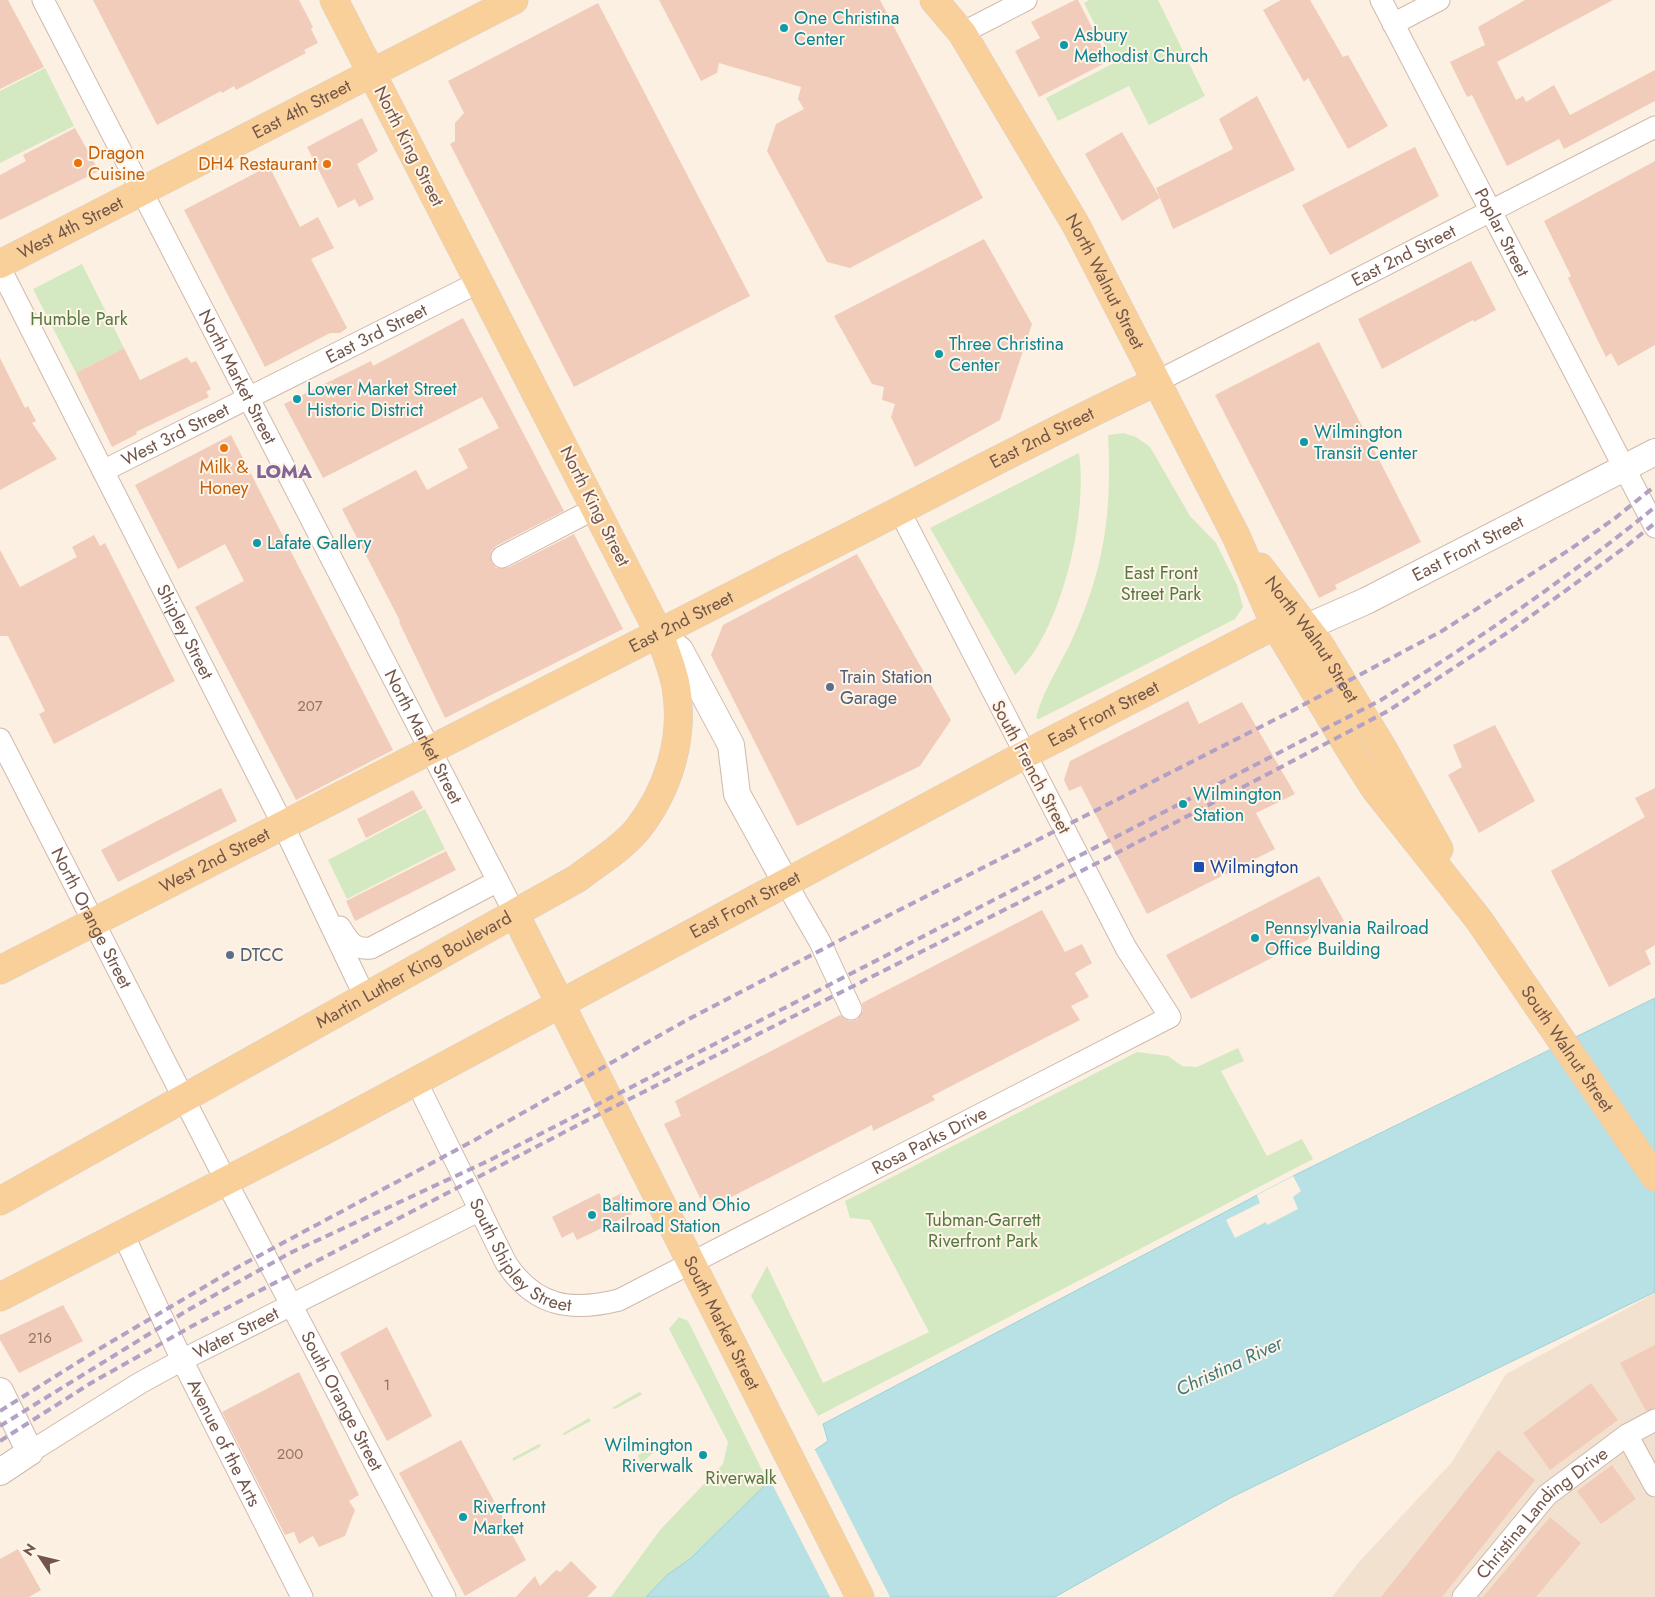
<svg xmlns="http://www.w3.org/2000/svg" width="1655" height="1597" viewBox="0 0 1655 1597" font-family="Jost,sans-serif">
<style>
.residential{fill:#f3e1d0}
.green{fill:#d4e9c1}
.water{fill:#b7e1e5;stroke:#9dd2d7}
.pier{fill:#fcf0e2}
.building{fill:#f1ccba}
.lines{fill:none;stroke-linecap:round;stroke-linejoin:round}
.minor-casing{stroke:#cfb9ac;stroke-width:23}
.tertiary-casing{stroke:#cfb9ac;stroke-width:28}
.primary-casing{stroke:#d8cfcc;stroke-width:29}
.minor{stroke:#fff;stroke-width:21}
.tertiary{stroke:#fff;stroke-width:26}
.primary{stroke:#fad09a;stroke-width:28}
.rail{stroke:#b2a1c5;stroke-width:4;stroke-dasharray:8 5;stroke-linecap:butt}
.culture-dot{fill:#0f9aa8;stroke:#fff4e8;stroke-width:2}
.food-dot{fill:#e8710a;stroke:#fff4e8;stroke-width:2}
.service-dot{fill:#5c6f8a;stroke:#fff4e8;stroke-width:2}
.transit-dot{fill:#1a4fb4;stroke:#fff4e8;stroke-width:2}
.labels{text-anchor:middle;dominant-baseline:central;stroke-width:4;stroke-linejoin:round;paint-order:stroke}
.number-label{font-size:15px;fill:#927365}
.culture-label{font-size:18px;fill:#0d838f;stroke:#fff4e8;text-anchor:start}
.street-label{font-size:18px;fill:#735549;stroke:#fff4e8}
.food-label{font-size:18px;fill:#c56008;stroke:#fff4e8;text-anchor:start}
.park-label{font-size:18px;fill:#557841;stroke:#fff4e8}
.service-label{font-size:18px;fill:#4e5e75;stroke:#fff4e8;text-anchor:start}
.transit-label{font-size:18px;fill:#164399;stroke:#fff4e8;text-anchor:start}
.neighbourhood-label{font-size:19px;font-weight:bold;fill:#826496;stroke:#fff4e8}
.water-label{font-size:19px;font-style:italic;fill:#3f7a7f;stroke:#fff4e8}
</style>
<rect width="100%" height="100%" fill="#fcf0e2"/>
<path class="residential" d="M 1655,1293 L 1655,1597 L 1332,1597 L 1358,1563 L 1452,1462 L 1506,1374 Z"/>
<g class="green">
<path d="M 1089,0 L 1158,0 L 1205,96 L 1149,125 L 1129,86 L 1058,121 L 1046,98 L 1114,63 L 1084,3 Z"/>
<path d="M 45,68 L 74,126 L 0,163 L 0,91 Z"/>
<path d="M 82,264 L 124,348 L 76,373 L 33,289 Z"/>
<path d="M 1123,433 L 1136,437 L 1150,447 L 1190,516 L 1216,543 L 1237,585 L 1243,607 L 1235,619 L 1039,719 L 1036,718 C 1043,689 1062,663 1074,635 C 1105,566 1112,510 1108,435 Z"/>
<path d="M 1079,453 C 1088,515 1062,631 1015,675 L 930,528 Z"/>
<path d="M 425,809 L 445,849 L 347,899 L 328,860 Z"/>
<path d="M 1238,1048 L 1244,1061 L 1221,1071 L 1267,1156 L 1302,1139 L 1313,1159 L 818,1416 L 751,1296 L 767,1266 L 823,1383 L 929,1332 L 870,1220 L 850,1218 L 845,1201 L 1137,1052 L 1168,1056 L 1182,1066 L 1197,1067 Z"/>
<path d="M 679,1317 L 688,1321 L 768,1482 L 690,1560 L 667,1575 L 646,1597 L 611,1597 L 660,1530 L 723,1464 L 728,1442 L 669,1329 Z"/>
<path d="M 639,1392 L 642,1393 L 641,1395 L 615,1409 L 612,1408 Z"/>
<path d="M 589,1418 L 591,1421 L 564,1435 L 562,1434 Z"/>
<path d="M 666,1441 L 643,1462 L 640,1462 L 638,1455 Z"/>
<path d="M 539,1444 L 541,1445 L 540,1447 L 513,1461 L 513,1458 Z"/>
</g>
<path class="water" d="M 1655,998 L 1655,1292 L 1232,1497 L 1055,1597 L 646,1597 L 667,1575 L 690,1559 L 768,1482 L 828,1441 L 823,1424 L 1299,1173 Z"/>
<g class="pier">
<path d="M 1293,1176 L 1301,1191 L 1293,1197 L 1298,1209 L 1267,1225 L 1266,1222 L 1235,1238 L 1226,1220 L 1260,1203 L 1257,1195 Z"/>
<path d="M 814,1448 L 890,1597 L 830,1597 L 769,1478 Z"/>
</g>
<g class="building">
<path d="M 0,0 L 8,0 L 44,67 L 0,89 Z"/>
<path d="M 93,0 L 299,0 L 313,27 L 311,29 L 318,43 L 304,50 L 306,53 L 236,90 L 234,86 L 222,93 L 221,91 L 157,125 Z"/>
<path d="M 659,0 L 880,0 L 983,198 L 850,268 L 827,262 L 767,151 L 776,124 L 804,109 L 798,99 L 801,87 L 719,63 L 717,73 L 701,81 Z"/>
<path d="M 1075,0 L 1078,0 L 1109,61 L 1039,97 L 1015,51 L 1040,38 L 1031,22 Z"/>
<path d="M 1281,0 L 1310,0 L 1343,57 L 1348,55 L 1388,126 L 1348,149 L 1308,78 L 1304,82 L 1263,10 Z"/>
<path d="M 1525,0 L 1613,0 L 1497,62 L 1516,100 L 1523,96 L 1526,102 L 1554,85 L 1570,115 L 1655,70 L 1655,101 L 1564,149 L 1559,139 L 1507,166 L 1472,95 L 1467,97 L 1450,62 L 1485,45 L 1478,27 Z"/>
<path d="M 598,3 L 750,296 L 574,387 L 450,144 L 455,141 L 455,123 L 464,113 L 448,81 Z"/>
<path d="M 1257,96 L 1295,170 L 1173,229 L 1160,198 L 1122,221 L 1085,154 L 1122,132 L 1160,198 L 1156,188 L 1233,149 L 1219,119 Z"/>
<path d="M 362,118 L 378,151 L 357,164 L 374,199 L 359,207 L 355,199 L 338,208 L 307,147 Z"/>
<path d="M 75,128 L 99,171 L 0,220 L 0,175 L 26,161 L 23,155 Z"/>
<path d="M 1415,147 L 1439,196 L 1330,255 L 1302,205 Z"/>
<path d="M 1655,161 L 1655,345 L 1618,366 L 1611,353 L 1606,357 L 1597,339 L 1568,278 L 1571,276 L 1544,221 Z"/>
<path d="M 269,166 L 300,227 L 318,217 L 334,248 L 311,259 L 347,328 L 340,333 L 330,333 L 265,367 L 184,210 Z"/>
<path d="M 984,239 L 1032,324 L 1000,420 L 915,467 L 891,417 L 895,404 L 882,400 L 884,387 L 872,384 L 834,316 Z"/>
<path d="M 1471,261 L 1496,310 L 1474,322 L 1473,320 L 1382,369 L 1358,319 Z"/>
<path d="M 463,318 L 564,511 L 496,546 L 491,551 L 491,562 L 496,568 L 507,568 L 574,534 L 623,629 L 445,718 L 399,622 L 400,621 L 342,509 L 416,470 L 427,490 L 468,468 L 458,449 L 499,428 L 482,397 L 323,478 L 284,404 L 371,361 L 373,366 Z"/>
<path d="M 1319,342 L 1421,542 L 1335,585 L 1337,589 L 1319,598 L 1215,395 Z"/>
<path d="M 124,348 L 140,380 L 187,357 L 191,363 L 196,361 L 211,389 L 206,392 L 209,397 L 136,432 L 137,434 L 112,447 L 76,373 Z"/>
<path d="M 0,358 L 25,408 L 28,406 L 36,421 L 32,423 L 57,459 L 0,490 Z"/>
<path d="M 231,435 L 393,750 L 296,800 L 195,607 L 244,581 L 237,567 L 225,544 L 178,569 L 135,485 Z"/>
<path d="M 94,535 L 100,546 L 105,543 L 175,681 L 54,744 L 39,714 L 45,711 L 8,636 L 0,636 L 0,550 L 20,587 L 77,557 L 72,547 Z"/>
<path d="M 857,554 L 951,720 L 920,766 L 797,826 L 711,655 L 723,625 Z"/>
<path d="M 1188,701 L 1199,724 L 1242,702 L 1295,794 L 1256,813 L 1275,849 L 1147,914 L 1081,786 L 1069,791 L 1064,780 L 1070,761 Z"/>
<path d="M 1495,725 L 1535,801 L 1479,833 L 1448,775 L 1462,767 L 1453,745 Z"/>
<path d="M 221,788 L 237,821 L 118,882 L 101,850 Z"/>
<path d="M 1655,788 L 1655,945 L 1645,951 L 1651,964 L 1609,987 L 1551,871 L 1645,817 L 1635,798 Z"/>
<path d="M 413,790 L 423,808 L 366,838 L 357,819 Z"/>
<path d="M 446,851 L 456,870 L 355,921 L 346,901 Z"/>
<path d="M 1319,876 L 1344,921 L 1191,999 L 1166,955 Z"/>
<path d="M 1042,910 L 1065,952 L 1082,944 L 1092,963 L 1075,973 L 1089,997 L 1071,1006 L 1080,1020 L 932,1096 L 935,1100 L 873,1131 L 872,1125 L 712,1207 L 707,1194 L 700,1198 L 664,1124 L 681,1116 L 675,1101 L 840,1015 L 849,1021 L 857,1020 L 863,1011 L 862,1003 Z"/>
<path d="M 599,1193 L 604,1202 L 622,1193 L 633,1213 L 577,1240 L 573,1232 L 562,1238 L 552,1217 Z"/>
<path d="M 63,1305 L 83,1341 L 19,1373 L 0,1340 L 0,1335 Z"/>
<path d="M 387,1327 L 432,1416 L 387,1441 L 340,1353 Z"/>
<path d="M 1655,1345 L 1655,1408 L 1646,1411 L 1620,1363 Z"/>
<path d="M 299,1372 L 359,1495 L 349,1501 L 355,1510 L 345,1536 L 319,1547 L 313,1536 L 299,1544 L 294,1532 L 285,1535 L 222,1412 Z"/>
<path d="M 1591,1383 L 1618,1420 L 1550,1470 L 1523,1433 Z"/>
<path d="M 461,1440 L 526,1560 L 465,1596 L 399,1473 Z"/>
<path d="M 1498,1450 L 1535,1480 L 1442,1597 L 1381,1597 Z"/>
<path d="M 1612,1465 L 1636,1499 L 1601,1524 L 1577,1491 Z"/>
<path d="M 1550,1517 L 1581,1543 L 1536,1597 L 1483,1597 Z"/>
<path d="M 18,1549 L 41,1590 L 29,1597 L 0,1597 L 0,1559 Z"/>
<path d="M 571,1561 L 597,1587 L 587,1597 L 516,1597 L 535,1576 L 540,1586 L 556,1570 L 560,1572 Z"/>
</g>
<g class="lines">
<g class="minor-casing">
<g id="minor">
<path id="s1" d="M 43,0 L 515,914"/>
<path id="s2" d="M 1381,0 L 1655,527"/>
<path d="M 1393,24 L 1439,0"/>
<path d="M 962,33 L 1026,0"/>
<path id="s3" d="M 0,268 L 283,825 L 365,997"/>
<path id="s4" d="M 1156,382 L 1655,127"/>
<path id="s5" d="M 103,471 L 479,282"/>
<path d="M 502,557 L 596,508"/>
<path id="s6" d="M 0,739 L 226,1181 L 445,1597"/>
<path d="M 786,883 L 820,942 L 851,1009"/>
<path d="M 340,927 C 349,941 353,950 371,948 L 498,881"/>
<path id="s7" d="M 416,1081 L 506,1263 C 535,1307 571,1312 619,1300 L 1170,1017 L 1126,948 L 900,512"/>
<path id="s8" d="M 123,1234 L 182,1360 L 302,1597"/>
<path d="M 1627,1435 L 1655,1486"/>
<path id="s9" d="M 30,1452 L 140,1383 L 182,1360 L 480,1210"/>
<path id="s10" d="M 1463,1597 L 1547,1495 L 1627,1435 L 1655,1420"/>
</g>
</g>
<g class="tertiary-casing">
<g id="tertiary">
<path id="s11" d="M 1285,626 L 1307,627 L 1366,601 L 1655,452"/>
<path d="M 659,633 L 680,650 L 731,745 L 737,794 L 786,883"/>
<path d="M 0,1391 L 30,1452 L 0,1472"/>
</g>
</g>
<g class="primary-casing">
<g id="primary">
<path id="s12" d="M 934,0 L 962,33 L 1076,225 L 1236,536 L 1275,625 L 1355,758 L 1375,789 L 1479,920 L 1655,1177"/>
<path id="s13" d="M 0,264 L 514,0"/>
<path id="s14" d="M 1260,567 L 1320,645 L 1382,747 L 1439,849"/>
<path id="s15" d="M 515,914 L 860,1597"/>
<path id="s16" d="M 0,970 L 786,568 C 910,507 1031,440 1156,382"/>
<path id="s17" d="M 0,1201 L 578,878 C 597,863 621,849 637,830 C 668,791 685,738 676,687 C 673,669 665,651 659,633 L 334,0"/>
<path id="s18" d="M 0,1297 L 327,1129 L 1024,755 L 1275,625"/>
</g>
</g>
<use href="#minor" class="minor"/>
<use href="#tertiary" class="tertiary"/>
<use href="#primary" class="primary"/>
<g class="rail">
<path d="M 0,1411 L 99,1349 L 238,1267 L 473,1141 L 685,1021 L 850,935 L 1288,713 L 1442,631 L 1569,550 L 1614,519 L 1655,486"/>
<path d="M 0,1426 L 188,1310 L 290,1253 L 488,1161 L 1381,700 C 1476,641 1568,578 1655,507"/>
<path d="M 0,1441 L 91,1383 L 194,1325 L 580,1124 L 1115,854 L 1388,711 L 1513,629 L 1624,548 L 1655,523"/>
</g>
</g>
<g class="culture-dot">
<circle cx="784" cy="28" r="5"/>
<circle cx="1064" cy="45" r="5"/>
<circle cx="939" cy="354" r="5"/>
<circle cx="297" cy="399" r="5"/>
<circle cx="1304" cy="442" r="5"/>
<circle cx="257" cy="543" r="5"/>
<circle cx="1183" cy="804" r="5"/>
<circle cx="1255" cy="938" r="5"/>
<circle cx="592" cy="1215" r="5"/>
<circle cx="703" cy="1455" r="5"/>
<circle cx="463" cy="1517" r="5"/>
</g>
<g class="food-dot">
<circle cx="78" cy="163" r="5"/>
<circle cx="327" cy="164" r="5"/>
<circle cx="224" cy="448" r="5"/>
</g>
<g class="service-dot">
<circle cx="830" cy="687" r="5"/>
<circle cx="230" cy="955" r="5"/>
</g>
<rect class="transit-dot" x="1193" y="861" width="12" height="12" rx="2.5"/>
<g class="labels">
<g class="number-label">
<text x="310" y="706">207</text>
<text x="40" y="1338">216</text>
<text x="387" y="1385">1</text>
<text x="290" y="1454">200</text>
</g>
<g class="culture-label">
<text x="794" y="18">One Christina<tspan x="794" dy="21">Center</tspan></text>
<text x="1074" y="35">Asbury<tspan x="1074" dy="21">Methodist Church</tspan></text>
<text x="949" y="344">Three Christina<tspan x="949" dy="21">Center</tspan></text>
<text x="307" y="389">Lower Market Street<tspan x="307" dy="21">Historic District</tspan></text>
<text x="1314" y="432">Wilmington<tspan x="1314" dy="21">Transit Center</tspan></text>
<text x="267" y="543">Lafate Gallery</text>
<text x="1193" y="794">Wilmington<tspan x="1193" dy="21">Station</tspan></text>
<text x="1265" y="928">Pennsylvania Railroad<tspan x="1265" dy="21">Office Building</tspan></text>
<text x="602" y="1205">Baltimore and Ohio<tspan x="602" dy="21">Railroad Station</tspan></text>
<text x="693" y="1445" text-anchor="end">Wilmington<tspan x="693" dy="21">Riverwalk</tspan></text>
<text x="473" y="1507">Riverfront<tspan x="473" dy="21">Market</tspan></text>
</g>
<g class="street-label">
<text stroke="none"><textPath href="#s13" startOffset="339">East 4th Street</textPath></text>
<text transform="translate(409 146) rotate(63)">North King Street</text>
<text stroke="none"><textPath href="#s13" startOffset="79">West 4th Street</textPath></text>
<text stroke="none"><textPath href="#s2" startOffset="262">Poplar Street</textPath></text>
<text stroke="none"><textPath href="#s4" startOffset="278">East 2nd Street</textPath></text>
<text stroke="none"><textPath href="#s12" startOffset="330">North Walnut Street</textPath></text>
<text stroke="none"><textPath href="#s5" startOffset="306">East 3rd Street</textPath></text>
<text stroke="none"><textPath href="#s1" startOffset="424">North Market Street</textPath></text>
<text stroke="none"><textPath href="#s5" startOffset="81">West 3rd Street</textPath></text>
<text stroke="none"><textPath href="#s16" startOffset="1170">East 2nd Street</textPath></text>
<text transform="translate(595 506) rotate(63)">North King Street</text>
<text stroke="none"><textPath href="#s11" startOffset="201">East Front Street</textPath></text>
<text stroke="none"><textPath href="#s16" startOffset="765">East 2nd Street</textPath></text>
<text stroke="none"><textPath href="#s3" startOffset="408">Shipley Street</textPath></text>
<text stroke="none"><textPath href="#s14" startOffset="89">North Walnut Street</textPath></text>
<text stroke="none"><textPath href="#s18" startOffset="1248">East Front Street</textPath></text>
<text stroke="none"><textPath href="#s1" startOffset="829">North Market Street</textPath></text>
<text transform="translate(1031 767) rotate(62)">South French Street</text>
<text stroke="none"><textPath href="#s16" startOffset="241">West 2nd Street</textPath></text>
<text stroke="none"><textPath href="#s18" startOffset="842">East Front Street</textPath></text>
<text stroke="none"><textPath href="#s6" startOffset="201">North Orange Street</textPath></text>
<text stroke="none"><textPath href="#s17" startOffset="474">Martin Luther King Boulevard</textPath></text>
<text stroke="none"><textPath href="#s12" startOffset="1229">South Walnut Street</textPath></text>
<text stroke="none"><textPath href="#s7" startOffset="681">Rosa Parks Drive</textPath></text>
<text stroke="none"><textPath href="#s7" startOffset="208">South Shipley Street</textPath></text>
<text stroke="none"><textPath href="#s15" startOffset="458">South Market Street</textPath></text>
<text stroke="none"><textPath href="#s9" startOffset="238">Water Street</textPath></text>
<text stroke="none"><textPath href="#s6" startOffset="745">South Orange Street</textPath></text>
<text stroke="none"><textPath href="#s8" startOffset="232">Avenue of the Arts</textPath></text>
<text stroke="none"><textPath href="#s10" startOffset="116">Christina Landing Drive</textPath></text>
</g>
<g class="food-label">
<text x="88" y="153">Dragon<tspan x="88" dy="21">Cuisine</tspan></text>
<text x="317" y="164" text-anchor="end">DH4 Restaurant</text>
<text x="224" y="467" text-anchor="middle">Milk &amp;<tspan x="224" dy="21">Honey</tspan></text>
</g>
<g class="park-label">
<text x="79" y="319">Humble Park</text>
<text x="1161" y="573">East Front<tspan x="1161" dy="21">Street Park</tspan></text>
<text x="983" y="1220">Tubman-Garrett<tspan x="983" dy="21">Riverfront Park</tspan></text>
<text x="741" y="1478">Riverwalk</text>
</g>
<g class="service-label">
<text x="840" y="677">Train Station<tspan x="840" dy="21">Garage</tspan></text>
<text x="240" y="955">DTCC</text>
</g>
<g class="transit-label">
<text x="1210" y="867">Wilmington</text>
</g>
<g class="neighbourhood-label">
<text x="284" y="471">LOMA</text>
</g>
<g class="water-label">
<text transform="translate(1229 1366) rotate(-25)">Christina River</text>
</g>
</g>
<g transform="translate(40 1557) rotate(305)" stroke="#fff4e8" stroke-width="4" paint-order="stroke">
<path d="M0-4L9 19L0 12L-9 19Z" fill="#735549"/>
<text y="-8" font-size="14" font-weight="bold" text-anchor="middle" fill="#735549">N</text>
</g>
</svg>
